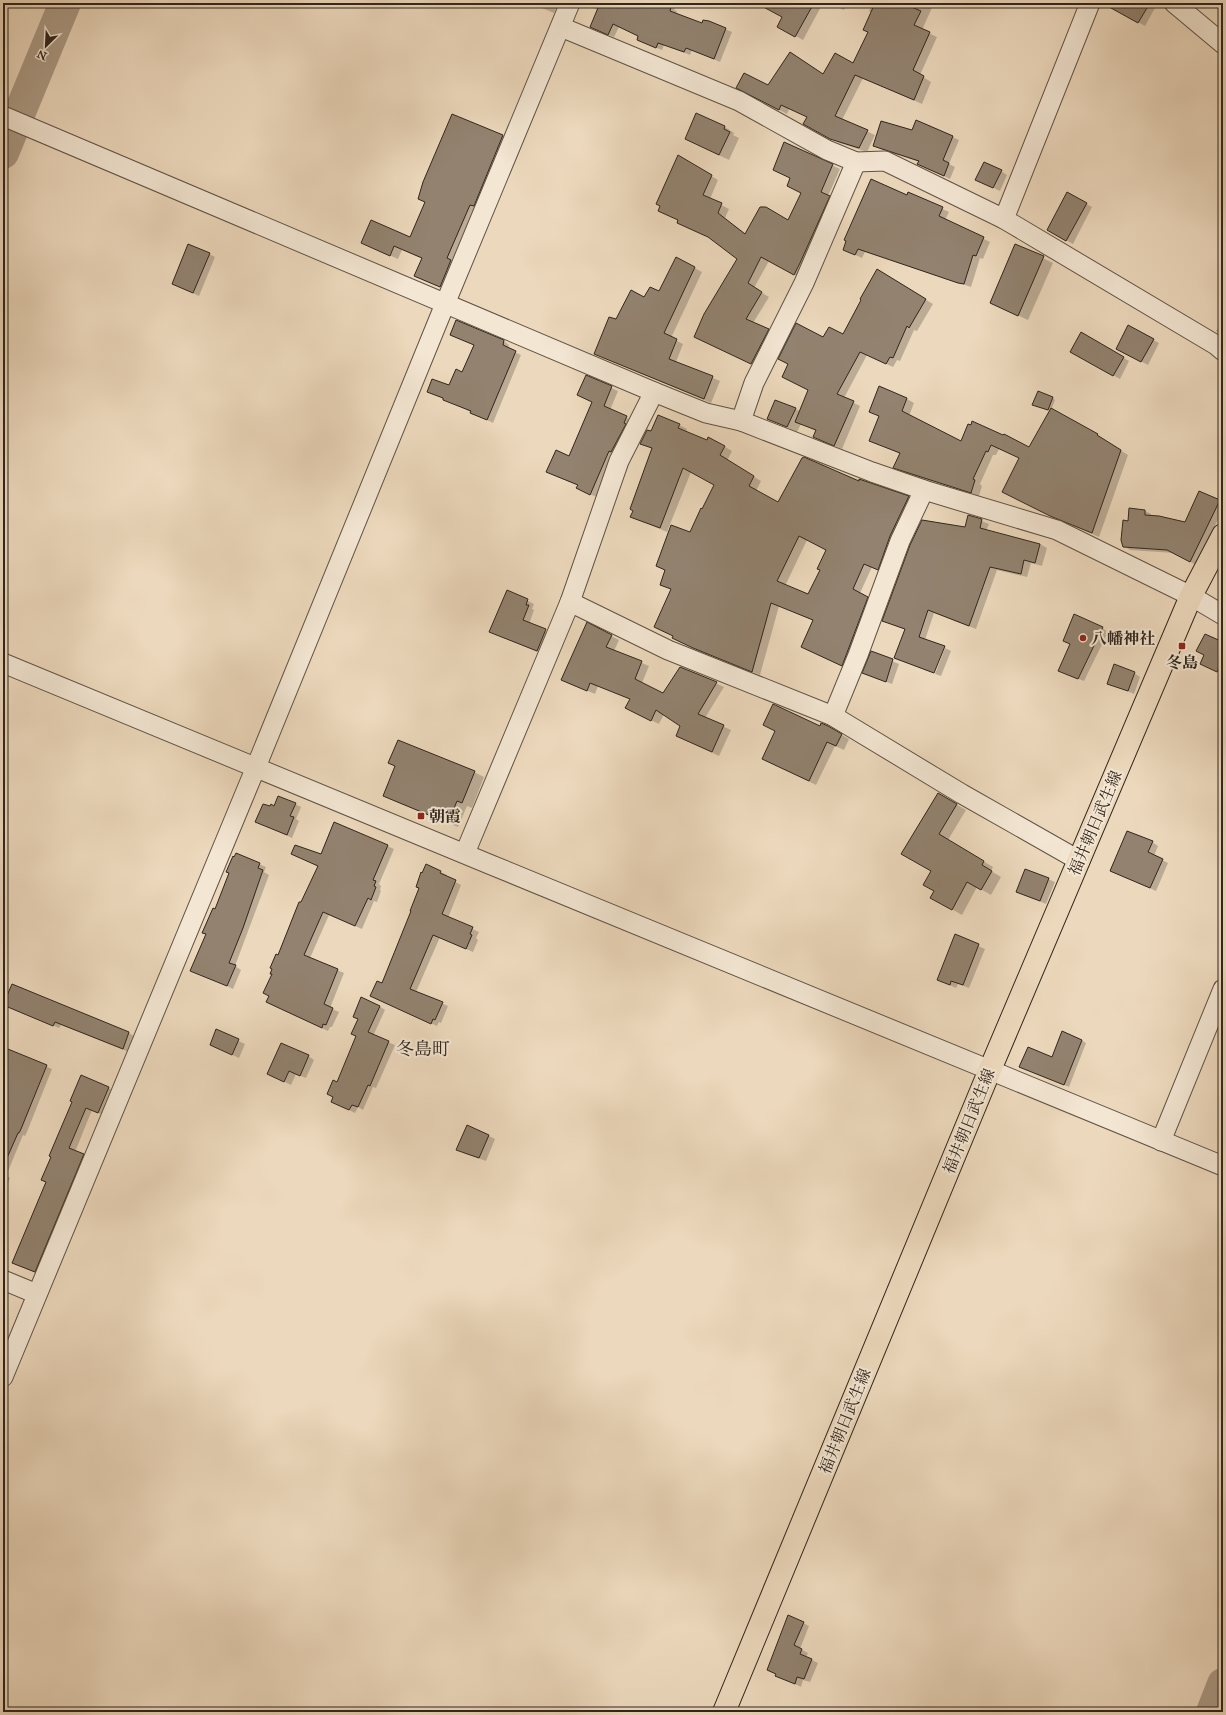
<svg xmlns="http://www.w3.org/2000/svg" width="1226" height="1715" viewBox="0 0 1226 1715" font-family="'IM FELL Great Primer','Noto Serif JP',serif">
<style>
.shadow{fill:#0003;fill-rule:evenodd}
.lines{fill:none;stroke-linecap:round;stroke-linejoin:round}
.river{stroke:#ac9b86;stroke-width:32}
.building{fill:#92826f;stroke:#31251c;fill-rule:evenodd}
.minor-casing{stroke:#605244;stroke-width:21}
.major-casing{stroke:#31251c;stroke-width:24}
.minor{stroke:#f3e6d3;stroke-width:19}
.major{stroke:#ecd8bc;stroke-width:22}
.poi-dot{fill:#8f2418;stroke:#f3e6d3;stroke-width:1.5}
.labels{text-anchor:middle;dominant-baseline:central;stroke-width:4;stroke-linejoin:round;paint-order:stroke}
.poi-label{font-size:16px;font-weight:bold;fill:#31251c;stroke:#f3e6d3;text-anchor:start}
.street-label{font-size:16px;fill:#31251c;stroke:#f3e6d3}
.quarter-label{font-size:18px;fill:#31251c;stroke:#f3e6d3}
</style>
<rect width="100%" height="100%" fill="#ecd8bc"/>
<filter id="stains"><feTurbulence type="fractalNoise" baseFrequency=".005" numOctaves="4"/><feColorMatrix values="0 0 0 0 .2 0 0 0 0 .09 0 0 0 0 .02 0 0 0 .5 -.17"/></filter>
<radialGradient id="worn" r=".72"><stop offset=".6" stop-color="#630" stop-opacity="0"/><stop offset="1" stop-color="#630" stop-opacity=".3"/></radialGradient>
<g class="shadow">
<path d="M 530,3 L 558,3 L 554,13 Z"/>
<path d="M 588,3 L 664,3 L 675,8 L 674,10 L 677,11 L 676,14 L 703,25 L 709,22 L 732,32 L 720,62 L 692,50 L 690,55 L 664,45 L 662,50 L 644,43 L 638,40 L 639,36 L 619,27 L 614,37 L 597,30 L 598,10 L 587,5 Z"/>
<path d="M 764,3 L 823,3 L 803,40 L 778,26 L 783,17 Z"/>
<path d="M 828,3 L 847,3 L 844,10 Z"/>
<path d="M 873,3 L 934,3 L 922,30 L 937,37 L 920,75 L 931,82 L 922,104 L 863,78 L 842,120 L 875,135 L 867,152 L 839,143 L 805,124 L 808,117 L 789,109 L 787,114 L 745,92 L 823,74 L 853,65 L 869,32 L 864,30 L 872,13 L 869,11 Z"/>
<path d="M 1112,3 L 1151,3 L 1156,6 L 1145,26 L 1110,6 Z"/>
<path d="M 453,115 L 511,140 L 448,291 L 416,276 L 423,259 L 402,250 L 398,259 L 362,243 L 411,238 L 426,202 Z"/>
<path d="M 697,115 L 725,127 L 734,133 L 733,135 L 739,138 L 729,160 L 686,139 Z"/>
<path d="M 917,121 L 959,140 L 949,164 L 955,167 L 950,179 L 924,167 L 918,164 L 919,162 L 880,149 L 874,146 L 913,131 Z"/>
<path d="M 785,143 L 840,169 L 828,196 L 836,201 L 801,278 L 769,261 L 754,288 L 769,297 L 753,323 L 776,334 L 759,367 L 695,337 L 739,258 L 712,239 L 685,227 L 678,223 L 679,221 L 659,211 L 678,156 L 718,180 L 710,199 L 729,209 L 725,218 L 746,234 L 762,206 L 788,221 L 802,193 L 788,186 L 791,178 Z"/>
<path d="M 1001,171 L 1007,175 L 1000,191 L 983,183 Z"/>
<path d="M 909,193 L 949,212 L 945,220 L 990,242 L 983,259 L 980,258 L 971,287 L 865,252 L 862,258 L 851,253 L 847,241 L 907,196 Z"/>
<path d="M 1068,194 L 1092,207 L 1073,244 L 1048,230 Z"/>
<path d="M 1016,245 L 1053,263 L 1028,320 L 991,303 Z"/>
<path d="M 209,254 L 215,257 L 199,296 L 173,284 Z"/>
<path d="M 676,258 L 702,272 L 671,338 L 683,344 L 676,362 L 720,381 L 711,403 L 595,354 L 616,321 L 644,298 L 659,292 Z"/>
<path d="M 877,271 L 933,304 L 917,331 L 914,330 L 900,361 L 897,360 L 893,367 L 867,355 L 844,398 L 860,406 L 842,449 L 814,437 L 816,431 L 801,424 L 797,432 L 768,419 L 776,401 L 800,411 L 809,390 L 783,377 L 824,338 L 843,336 Z"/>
<path d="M 457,321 L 504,341 L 509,345 L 508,349 L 521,355 L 493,423 L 428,391 L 449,387 L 463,374 L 475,345 Z"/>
<path d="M 1223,322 L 1223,336 L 1216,331 Z"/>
<path d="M 1081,334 L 1129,361 L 1120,379 L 1071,352 Z"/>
<path d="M 1153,340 L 1159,343 L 1148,365 L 1123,352 Z"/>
<path d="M 586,376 L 618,391 L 610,410 L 633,421 L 597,497 L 584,492 L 579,486 L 553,475 L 569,457 L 593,402 L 578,395 Z"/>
<path d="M 1053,398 L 1055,400 L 1051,410 L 1104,439 L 1104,440 L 1128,455 L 1099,537 L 1059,520 L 1003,492 L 1020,458 L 999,449 L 996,455 L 993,455 L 980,484 L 982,486 L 979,496 L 902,472 L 894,467 L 900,454 L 870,440 L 880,416 L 870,411 L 907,399 L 914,403 L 909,416 L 961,443 L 969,425 L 1030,449 L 1050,411 L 1036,406 Z"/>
<path d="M 679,425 L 687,429 L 686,432 L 707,441 L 709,438 L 732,451 L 727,461 L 761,481 L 756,491 L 779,504 L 859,482 L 860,480 L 908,497 L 916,502 L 885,573 L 872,567 L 860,593 L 875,602 L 849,669 L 810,651 L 814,621 L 779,606 L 760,675 L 701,652 L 681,641 L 672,590 L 661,585 L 666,571 L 657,566 L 691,533 L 716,485 L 691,472 L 667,532 L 632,517 L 652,449 L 641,444 L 652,432 ZM 807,540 L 827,550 L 821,570 L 809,596 L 785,586 Z"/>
<path d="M 1219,501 L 1223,503 L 1223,509 L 1196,565 L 1174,553 L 1130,550 L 1124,546 L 1130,509 L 1145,511 L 1151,514 L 1151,516 L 1186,524 Z"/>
<path d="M 969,516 L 989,524 L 986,531 L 1040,544 L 1047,548 L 1042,566 L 1031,563 L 1027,577 L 997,570 L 976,629 L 934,613 L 925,640 L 943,647 L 933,673 L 895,658 L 906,630 L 883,621 L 966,528 Z"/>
<path d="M 508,591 L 534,604 L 532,609 L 534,610 L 529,624 L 551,634 L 543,654 L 497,635 Z"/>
<path d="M 1102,628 L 1108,632 L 1084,681 L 1066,674 L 1071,645 L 1064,641 Z"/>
<path d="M 611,636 L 619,640 L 614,651 L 649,666 L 642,683 L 664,694 L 681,668 L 724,687 L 705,718 L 731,730 L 719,756 L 685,740 L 682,725 L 664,714 L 659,724 L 634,712 L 631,699 L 598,686 L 595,694 L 563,680 Z"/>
<path d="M 1223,643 L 1223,674 L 1210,668 Z"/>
<path d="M 945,648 L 951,651 L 941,676 L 935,674 Z"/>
<path d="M 872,653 L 899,664 L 892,684 L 864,673 Z"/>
<path d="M 1134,673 L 1140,677 L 1134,694 L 1108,683 Z"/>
<path d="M 821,727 L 828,727 L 849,739 L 844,750 L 835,746 L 816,785 L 771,763 Z"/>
<path d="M 389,763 L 474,772 L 484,777 L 472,808 L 467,806 L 458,827 L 394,801 L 384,795 L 396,767 Z"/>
<path d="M 938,794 L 966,810 L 948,840 L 993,867 L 991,871 L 1001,877 L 991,895 L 977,887 L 962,915 L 931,897 L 935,891 L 932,871 Z"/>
<path d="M 295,804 L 301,807 L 296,819 L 299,821 L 292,838 L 262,824 L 275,807 Z"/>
<path d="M 335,823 L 394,849 L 379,884 L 381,886 L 380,890 L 381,891 L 377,902 L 374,901 L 362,929 L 329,915 L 310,958 L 344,973 L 330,1008 L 339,1012 L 332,1027 L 330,1027 L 328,1031 L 274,1006 L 270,996 L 273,974 L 279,956 L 319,867 L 292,854 L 321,855 Z"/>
<path d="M 1152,842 L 1158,846 L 1154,856 L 1168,863 L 1156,891 L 1111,871 Z"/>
<path d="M 235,858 L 259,864 L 266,867 L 264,872 L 269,875 L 235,966 L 241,970 L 233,989 L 197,972 Z"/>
<path d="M 1026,870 L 1055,882 L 1046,904 L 1024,895 Z"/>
<path d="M 441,872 L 447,875 L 446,877 L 461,885 L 448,918 L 479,932 L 476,938 L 478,940 L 473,952 L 440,937 L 416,992 L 448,1006 L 441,1023 L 439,1022 L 437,1026 L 377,999 L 382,984 Z"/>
<path d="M 956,936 L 985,949 L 969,988 L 958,984 L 956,988 L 938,980 Z"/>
<path d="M 12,985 L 129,1033 L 135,1037 L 129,1052 L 61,1025 L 59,1028 L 10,1008 Z"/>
<path d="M 379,1006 L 385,1010 L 373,1036 L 395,1045 L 376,1088 L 373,1087 L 363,1110 L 358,1107 L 355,1113 L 332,1102 L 338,1083 Z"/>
<path d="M 217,1031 L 245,1044 L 239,1058 L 211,1045 Z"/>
<path d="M 1081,1040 L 1086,1043 L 1069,1087 L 1020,1067 L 1052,1058 Z"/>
<path d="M 3,1048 L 52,1069 L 27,1132 L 25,1136 L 23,1135 L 6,1176 L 10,1178 L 3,1193 Z"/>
<path d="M 308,1056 L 314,1060 L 306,1078 L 296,1074 L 291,1085 L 268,1074 Z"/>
<path d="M 82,1076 L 115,1091 L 105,1116 L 92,1110 L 75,1152 L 89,1158 L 41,1275 L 19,1266 L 47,1183 L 42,1180 Z"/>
<path d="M 489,1136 L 495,1139 L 486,1161 L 464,1153 Z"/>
<path d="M 803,1623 L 809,1626 L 800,1649 L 808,1653 L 806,1657 L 818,1663 L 810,1682 L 803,1680 L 801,1687 L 776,1675 Z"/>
</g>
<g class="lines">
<g class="river">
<path d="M 3,153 L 65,3"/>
<path d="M 1212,1712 L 1223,1684"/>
</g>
</g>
<g class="building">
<path d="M 600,3 L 662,3 L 671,7 L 670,11 L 702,23 L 703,20 L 709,21 L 726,28 L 714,59 L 686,48 L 684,52 L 658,43 L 656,48 L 637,40 L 638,36 L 613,24 L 608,35 L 590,27 Z"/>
<path d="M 756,3 L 814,3 L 795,37 L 777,27 L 782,17 Z"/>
<path d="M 875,3 L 902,3 L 921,11 L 914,25 L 930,32 L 913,70 L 924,76 L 914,100 L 855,75 L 835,116 L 868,130 L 859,148 L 830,139 L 803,124 L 807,117 L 781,105 L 779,110 L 736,88 L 744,73 L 768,85 L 790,52 L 823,74 L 835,53 L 853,63 L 868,32 L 863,30 Z"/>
<path d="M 1102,3 L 1150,3 L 1138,23 Z"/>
<path d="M 696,113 L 725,126 L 724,129 L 730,132 L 719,155 L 685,139 Z"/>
<path d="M 452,114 L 503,135 L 474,206 L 470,205 L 447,258 L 451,260 L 440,287 L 414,276 L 422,258 L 394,246 L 390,256 L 361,243 L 371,220 L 410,237 L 425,202 L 418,199 L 423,182 Z"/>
<path d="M 916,120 L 953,136 L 943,160 L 949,163 L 944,176 L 917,164 L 919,161 L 873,146 L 881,121 L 912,130 Z"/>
<path d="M 784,142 L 833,164 L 821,192 L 830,196 L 800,263 L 794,275 L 761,257 L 748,283 L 762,292 L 746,319 L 769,329 L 751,364 L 694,337 L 704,314 L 737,259 L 708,237 L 677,223 L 678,220 L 658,211 L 660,206 L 656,204 L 678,155 L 712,175 L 703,195 L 722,203 L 718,213 L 745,234 L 760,207 L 766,207 L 788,220 L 801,193 L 787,186 L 790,178 L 773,170 Z"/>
<path d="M 984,162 L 1002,170 L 993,188 L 975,180 Z"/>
<path d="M 871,179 L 907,195 L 908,192 L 943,207 L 939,216 L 984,237 L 976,256 L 973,255 L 964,284 L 958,283 L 858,249 L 855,255 L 843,250 L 846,241 L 844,240 Z"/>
<path d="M 1067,192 L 1087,203 L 1066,241 L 1047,230 Z"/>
<path d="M 188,244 L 210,253 L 193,293 L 172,284 Z"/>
<path d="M 1015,244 L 1044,256 L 1018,316 L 990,303 Z"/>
<path d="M 676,257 L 695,267 L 664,333 L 677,339 L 669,359 L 713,376 L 704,399 L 594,354 L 609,317 L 616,319 L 631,290 L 644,297 L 650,287 L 659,291 Z"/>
<path d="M 877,269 L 926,299 L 909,328 L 907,326 L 893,358 L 890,357 L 886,364 L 860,352 L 837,394 L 854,401 L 834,446 L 813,437 L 816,430 L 795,422 L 808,390 L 782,377 L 788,364 L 778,359 L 796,323 L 823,337 L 829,327 L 843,334 L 861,300 L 860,299 Z"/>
<path d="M 456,320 L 504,340 L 503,345 L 516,351 L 487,420 L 470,413 L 471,411 L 443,400 L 443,398 L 427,392 L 432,379 L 449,385 L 456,369 L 462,372 L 474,345 L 450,335 Z"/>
<path d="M 1128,325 L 1154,339 L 1141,362 L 1116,349 Z"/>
<path d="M 1081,332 L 1124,357 L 1113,376 L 1070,352 Z"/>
<path d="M 586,375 L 612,386 L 604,406 L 627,416 L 624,423 L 626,424 L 611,452 L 609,451 L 590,495 L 576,488 L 578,485 L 546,472 L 556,450 L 569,456 L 592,402 L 577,395 Z"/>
<path d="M 879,386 L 907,398 L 902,411 L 961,441 L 968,424 L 971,425 L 972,421 L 1003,435 L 1004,434 L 1029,447 L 1051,408 L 1098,434 L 1097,435 L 1121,450 L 1092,533 L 1050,516 L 1002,492 L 1019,458 L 991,445 L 988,452 L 986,451 L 973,479 L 975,480 L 971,493 L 893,468 L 900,453 L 869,441 L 879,416 L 869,412 Z"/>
<path d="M 1038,391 L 1053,397 L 1048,410 L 1032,405 Z"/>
<path d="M 775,400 L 796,408 L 787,427 L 767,419 Z"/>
<path d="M 658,415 L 680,424 L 678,428 L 707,440 L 708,437 L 725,446 L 720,455 L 754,476 L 749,486 L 778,502 L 802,458 L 804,457 L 859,481 L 859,479 L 909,496 L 890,536 L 878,570 L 864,564 L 853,589 L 868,597 L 842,666 L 801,647 L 813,620 L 771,603 L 752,672 L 693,648 L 672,638 L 673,636 L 654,627 L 671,589 L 660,585 L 665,570 L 656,566 L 671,525 L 690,532 L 701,508 L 702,509 L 714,485 L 683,468 L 660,528 L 630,517 L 633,511 L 630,509 L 652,448 L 640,444 L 647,430 L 651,431 ZM 799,536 L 826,550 L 817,569 L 820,570 L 808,594 L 777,581 Z"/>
<path d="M 1199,491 L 1220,500 L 1190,562 L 1167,550 L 1123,547 L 1121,540 L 1123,520 L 1128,521 L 1129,508 L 1145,510 L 1145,515 L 1159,516 L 1185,522 Z"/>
<path d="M 968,515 L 982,519 L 980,528 L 1040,544 L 1035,563 L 1024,560 L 1021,574 L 990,567 L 969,626 L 928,610 L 919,637 L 945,646 L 934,673 L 894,658 L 905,629 L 882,621 L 910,545 L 922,520 L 965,527 Z"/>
<path d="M 507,590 L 528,599 L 526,605 L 529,605 L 523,620 L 546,629 L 537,651 L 489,632 Z"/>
<path d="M 1074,614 L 1103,627 L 1078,679 L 1058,671 L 1070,644 L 1063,641 Z"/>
<path d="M 587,622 L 612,635 L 606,647 L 642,661 L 635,679 L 663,693 L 680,667 L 717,682 L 698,714 L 724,725 L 712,752 L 676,736 L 680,726 L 656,710 L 651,721 L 625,708 L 630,699 L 590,683 L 587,691 L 561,680 Z"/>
<path d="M 1205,634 L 1223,642 L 1223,669 L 1219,667 L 1217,672 L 1200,664 L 1204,655 L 1196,651 Z"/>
<path d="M 871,651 L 893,659 L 886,682 L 862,673 Z"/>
<path d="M 1114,664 L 1135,672 L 1128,691 L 1107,684 Z"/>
<path d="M 773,704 L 820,726 L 821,723 L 828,726 L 842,734 L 836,746 L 827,742 L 809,781 L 762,759 L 775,731 L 763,725 Z"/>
<path d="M 398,740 L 475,771 L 462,803 L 457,801 L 448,823 L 383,796 L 395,766 L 388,763 Z"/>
<path d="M 938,793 L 957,804 L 939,834 L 984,861 L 982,865 L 992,871 L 981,890 L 967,882 L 952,910 L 930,898 L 934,891 L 923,885 L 931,871 L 901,854 Z"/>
<path d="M 278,796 L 296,803 L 290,816 L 294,817 L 287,835 L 255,822 L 263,804 L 270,806 L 271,804 L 274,806 Z"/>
<path d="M 334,822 L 388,845 L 373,880 L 376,881 L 374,886 L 376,887 L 371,900 L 368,898 L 355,926 L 323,912 L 304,955 L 338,969 L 324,1004 L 333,1008 L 326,1025 L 323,1024 L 322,1028 L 266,1002 L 269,996 L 263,993 L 272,974 L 270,974 L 272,969 L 270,968 L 276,954 L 278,955 L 299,902 L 301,902 L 318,866 L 291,854 L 295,845 L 321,854 Z"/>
<path d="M 1127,831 L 1153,841 L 1148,852 L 1163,859 L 1150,888 L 1110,871 Z"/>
<path d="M 236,853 L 260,863 L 258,868 L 263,870 L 243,928 L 229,963 L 236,965 L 227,986 L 190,971 L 206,934 L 202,933 L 213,908 L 215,909 L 229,873 L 226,872 L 233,856 L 234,857 Z"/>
<path d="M 426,864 L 441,871 L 440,873 L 456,880 L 442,914 L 473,927 L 470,934 L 472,935 L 466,949 L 433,935 L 410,989 L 443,1002 L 435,1020 L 433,1019 L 431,1024 L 370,996 L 377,981 L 382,983 L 411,911 L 410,911 L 419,888 L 416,887 L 421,872 L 422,873 Z"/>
<path d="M 1025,869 L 1049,878 L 1040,901 L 1016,892 Z"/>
<path d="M 955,934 L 979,944 L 963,985 L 951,981 L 950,985 L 937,980 Z"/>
<path d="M 12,984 L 129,1032 L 123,1049 L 55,1022 L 53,1026 L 3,1005 Z"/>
<path d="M 361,997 L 380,1006 L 368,1032 L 389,1041 L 370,1086 L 368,1085 L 358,1107 L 352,1105 L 349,1110 L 331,1102 L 333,1097 L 327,1094 L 333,1080 L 337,1082 L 356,1036 L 351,1034 L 358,1019 L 353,1017 Z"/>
<path d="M 216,1029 L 239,1039 L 232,1055 L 210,1045 Z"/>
<path d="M 1062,1031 L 1082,1040 L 1064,1085 L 1019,1067 L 1028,1047 L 1052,1057 Z"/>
<path d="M 281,1043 L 309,1055 L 300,1076 L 289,1071 L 284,1082 L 267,1074 Z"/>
<path d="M 3,1047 L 47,1065 L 21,1129 L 19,1133 L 18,1133 L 3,1167 Z"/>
<path d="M 81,1075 L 109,1087 L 98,1113 L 86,1108 L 69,1148 L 84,1154 L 35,1272 L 12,1263 L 46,1182 L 41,1180 L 51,1157 L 49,1156 L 72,1102 L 70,1101 Z"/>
<path d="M 467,1125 L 489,1135 L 479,1158 L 456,1150 Z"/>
<path d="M 788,1615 L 804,1622 L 794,1645 L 802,1649 L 800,1654 L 812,1659 L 804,1679 L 797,1677 L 795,1684 L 775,1676 L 776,1674 L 767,1670 Z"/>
</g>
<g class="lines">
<g class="minor-casing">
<g id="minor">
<path d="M 1174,3 L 1223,44"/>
<path d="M 561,27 L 739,101 L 827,150 L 856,162 L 885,161 L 1004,219 L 1216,345 L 1223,351"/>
<path d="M 3,116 L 654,392 L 706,413 L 741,421 L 872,472 L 924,490 L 1057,530 L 1191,596 L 1223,615"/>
<path d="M 1004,219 L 1090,3"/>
<path d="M 741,421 L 754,383 L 804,283 L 856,162"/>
<path d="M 570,602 L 668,650 L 833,716 L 962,794 L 1080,861"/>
<path d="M 3,663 C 410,830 815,1001 1223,1166"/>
<path d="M 833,716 L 858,655 L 900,541 L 924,490"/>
<path d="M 465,853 L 570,602 L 619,461 L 654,392"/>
<path d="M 1161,1141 L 1223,989"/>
<path d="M 3,1280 L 37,1294"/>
<path d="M 3,1377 L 256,767 L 445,304 L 570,3"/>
</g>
</g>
<g class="major-casing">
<path id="major" d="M 724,1712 L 989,1072 L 1191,596 L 1223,535"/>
</g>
<use href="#minor" class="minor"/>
<use href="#major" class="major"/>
</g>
<g class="poi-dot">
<circle cx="1083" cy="638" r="4"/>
<rect x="1178" y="642" width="8" height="8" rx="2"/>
<rect x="417" y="812" width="8" height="8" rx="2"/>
</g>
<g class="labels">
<g class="poi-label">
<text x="1091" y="638">八幡神社</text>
<text x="1182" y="662" text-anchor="middle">冬島</text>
<text x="429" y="816">朝霞</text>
</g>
<g class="street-label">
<text transform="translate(1095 823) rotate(-67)">福井朝日武生線</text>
<text transform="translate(969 1121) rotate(-68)">福井朝日武生線</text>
<text transform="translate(845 1421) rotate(-68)">福井朝日武生線</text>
</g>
<g class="quarter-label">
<text x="423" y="1049">冬島町</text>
</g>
</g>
<rect width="1226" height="1715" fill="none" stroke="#ecd8bc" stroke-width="16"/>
<rect x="4" y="4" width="1218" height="1707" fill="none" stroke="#31251c" stroke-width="2"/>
<rect x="8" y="8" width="1210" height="1699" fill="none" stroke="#31251c"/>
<g transform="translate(46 46) rotate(204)" stroke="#f3e6d3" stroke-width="3" paint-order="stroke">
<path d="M0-3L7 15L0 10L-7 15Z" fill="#31251c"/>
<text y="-6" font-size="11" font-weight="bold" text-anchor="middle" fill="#31251c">N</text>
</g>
<rect width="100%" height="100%" filter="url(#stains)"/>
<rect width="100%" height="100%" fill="url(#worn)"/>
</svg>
